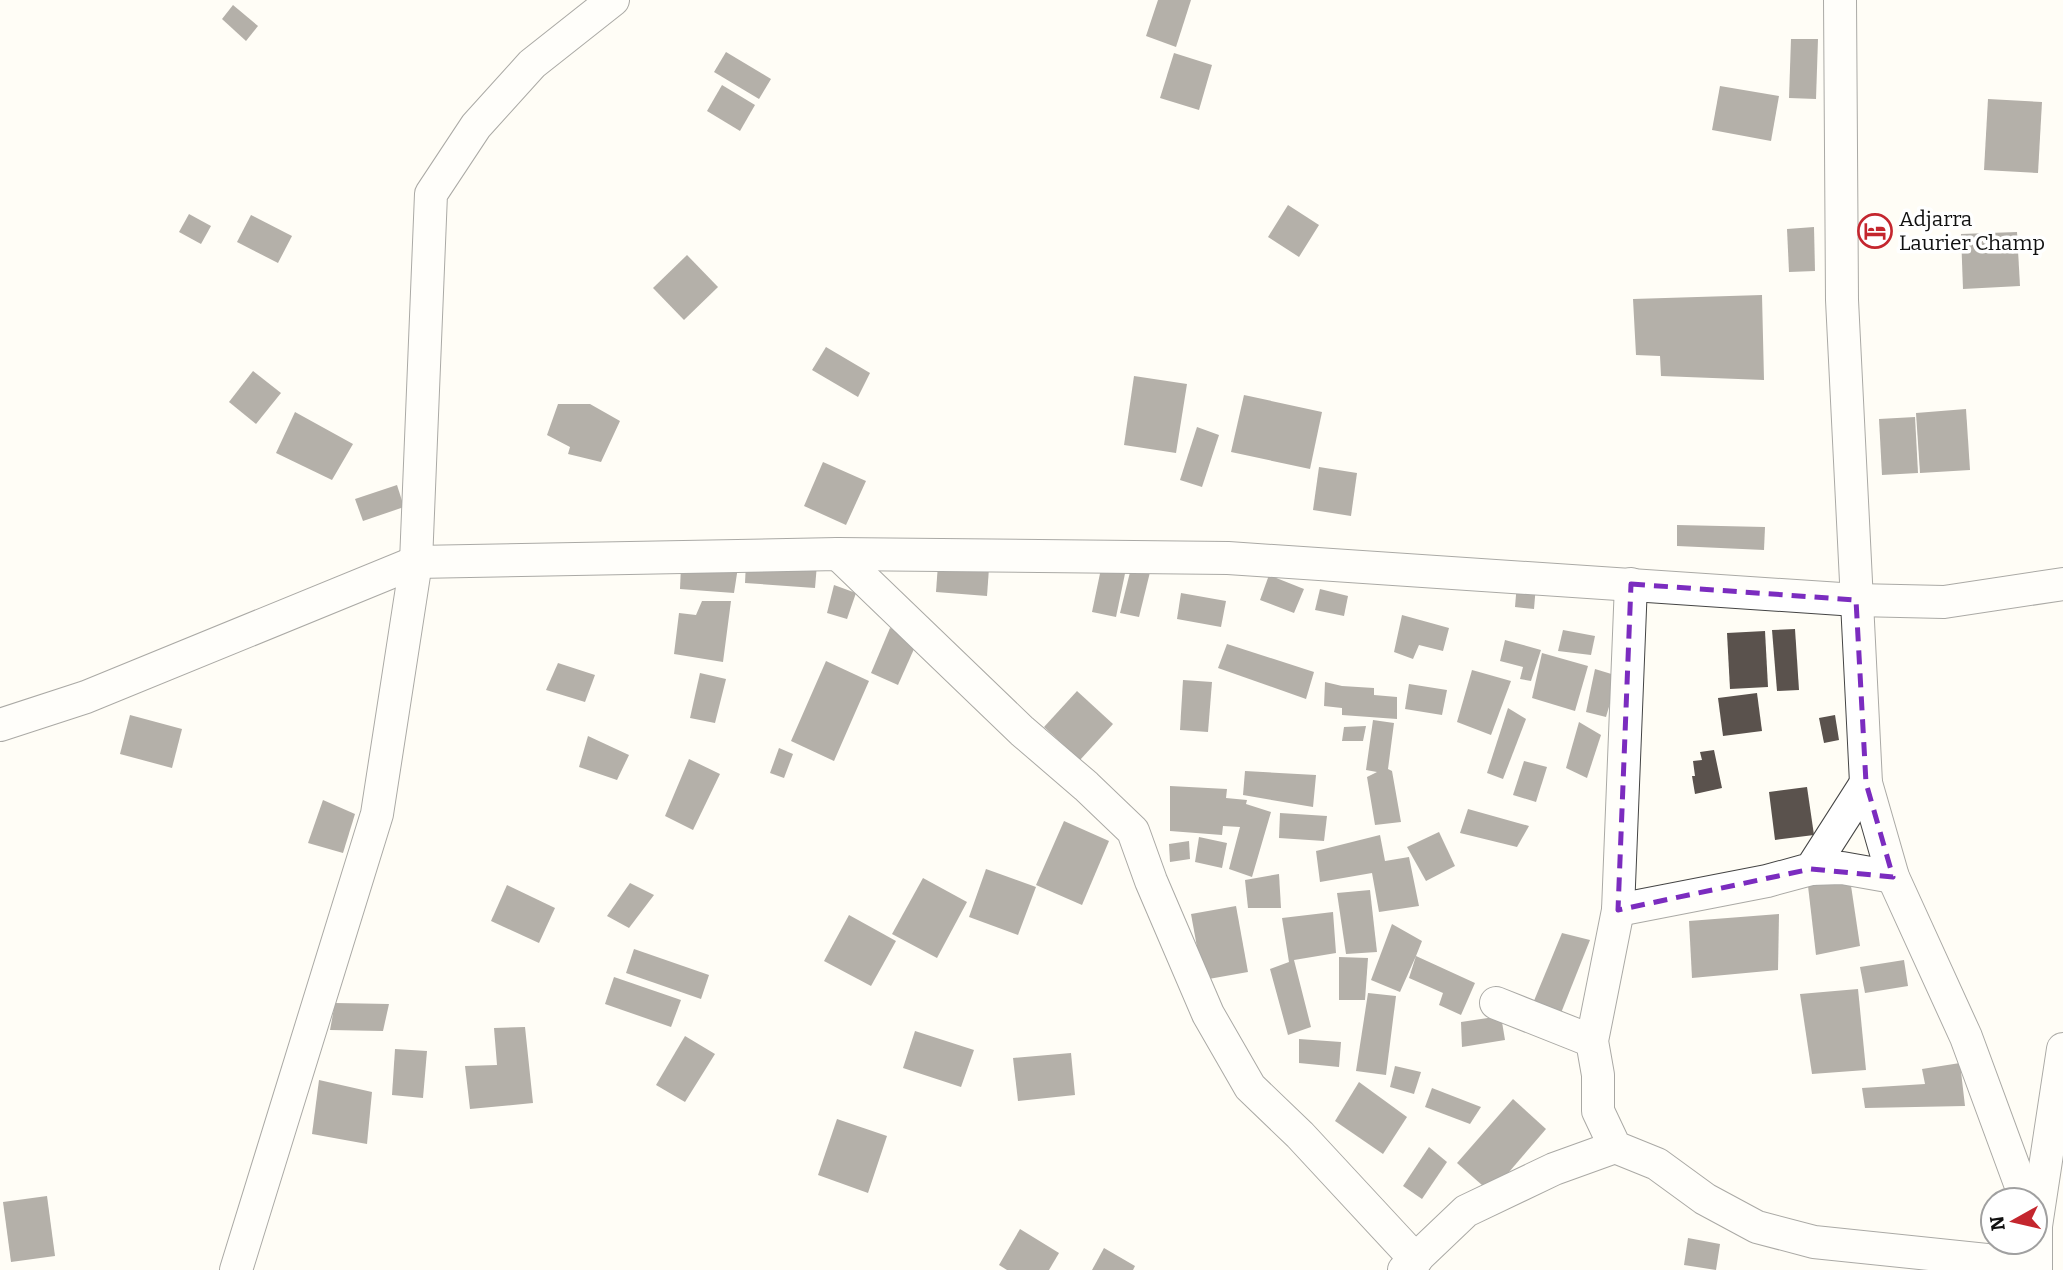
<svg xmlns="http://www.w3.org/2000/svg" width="2063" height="1270" viewBox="0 0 2063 1270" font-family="Bitter,serif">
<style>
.building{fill:#5a524d}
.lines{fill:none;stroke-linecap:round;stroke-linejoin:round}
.street-casing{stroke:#444;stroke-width:34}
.street{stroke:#fff;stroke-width:32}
.marked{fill:none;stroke:#7b2cbf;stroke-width:5;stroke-dasharray:14 9;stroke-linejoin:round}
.labels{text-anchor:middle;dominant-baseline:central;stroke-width:7;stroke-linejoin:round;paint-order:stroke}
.poi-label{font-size:21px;fill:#111;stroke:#fff;text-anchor:start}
</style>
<rect width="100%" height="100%" fill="#fffdf5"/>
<g class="building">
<path d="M 1158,0 L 1191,0 L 1176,47 L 1146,36 Z"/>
<path d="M 233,5 L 258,26 L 246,41 L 222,19 Z"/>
<path d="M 1791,39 L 1818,39 L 1816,99 L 1789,98 Z"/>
<path d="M 726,52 L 771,79 L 759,99 L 714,72 Z"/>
<path d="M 1174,53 L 1212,65 L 1199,110 L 1160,98 Z"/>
<path d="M 722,85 L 755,105 L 740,131 L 707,111 Z"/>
<path d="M 1720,86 L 1779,96 L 1771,141 L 1712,130 Z"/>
<path d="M 1988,99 L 2042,102 L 2038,173 L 1984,170 Z"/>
<path d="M 1288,205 L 1319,225 L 1299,257 L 1268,237 Z"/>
<path d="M 189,214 L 211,226 L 201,244 L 179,232 Z"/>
<path d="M 251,215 L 292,236 L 278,263 L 237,242 Z"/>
<path d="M 1814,227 L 1815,271 L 1789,272 L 1787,229 Z"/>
<path d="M 2017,232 L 2020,286 L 1963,289 L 1961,234 Z"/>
<path d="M 687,255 L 718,287 L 684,320 L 653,288 Z"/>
<path d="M 1762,295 L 1764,380 L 1661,376 L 1660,356 L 1636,355 L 1633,299 Z"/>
<path d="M 826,347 L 870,373 L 858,397 L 812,370 Z"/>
<path d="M 253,371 L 281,393 L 256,424 L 229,402 Z"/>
<path d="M 1134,376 L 1187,384 L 1176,453 L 1124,445 Z"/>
<path d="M 1244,395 L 1322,412 L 1310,469 L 1231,452 Z"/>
<path d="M 558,404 L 590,404 L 620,421 L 601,462 L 568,454 L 570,447 L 547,435 Z"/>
<path d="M 1966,409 L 1970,470 L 1920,473 L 1916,413 Z"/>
<path d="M 295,412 L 353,444 L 332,480 L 276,453 Z"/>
<path d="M 1915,417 L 1918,473 L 1882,475 L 1879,419 Z"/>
<path d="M 1197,427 L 1219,435 L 1202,487 L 1180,480 Z"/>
<path d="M 823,462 L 866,481 L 846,525 L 804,506 Z"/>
<path d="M 1319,467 L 1357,473 L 1351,516 L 1313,510 Z"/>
<path d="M 397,485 L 404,507 L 363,521 L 355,499 Z"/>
<path d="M 1677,525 L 1765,527 L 1764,550 L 1677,546 Z"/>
<path d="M 1103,559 L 1127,564 L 1116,617 L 1092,612 Z"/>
<path d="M 746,562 L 817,564 L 815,588 L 745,583 Z"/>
<path d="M 938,564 L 989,568 L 987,596 L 936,592 Z"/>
<path d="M 1132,564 L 1151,568 L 1139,617 L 1120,613 Z"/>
<path d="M 681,566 L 738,567 L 734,593 L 680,589 Z"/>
<path d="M 1269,575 L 1304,589 L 1294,613 L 1260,600 Z"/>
<path d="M 1517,583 L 1536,585 L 1534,609 L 1515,607 Z"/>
<path d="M 834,585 L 856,593 L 847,619 L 827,613 Z"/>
<path d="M 1320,589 L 1348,596 L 1344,616 L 1315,610 Z"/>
<path d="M 1181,593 L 1226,601 L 1221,627 L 1177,619 Z"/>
<path d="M 702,601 L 731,601 L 723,662 L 674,654 L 679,613 L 696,615 Z"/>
<path d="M 1402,615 L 1449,628 L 1443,651 L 1419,645 L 1413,659 L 1394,652 Z"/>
<path d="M 890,628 L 918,640 L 898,685 L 871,673 Z"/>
<path d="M 1795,629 L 1799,690 L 1777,691 L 1772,630 Z"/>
<path d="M 1563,630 L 1595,636 L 1591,655 L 1558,651 Z"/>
<path d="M 1765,631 L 1768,687 L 1730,689 L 1727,633 Z"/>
<path d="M 1505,640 L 1541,650 L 1531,681 L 1520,679 L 1523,667 L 1500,661 Z"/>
<path d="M 1227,644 L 1314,672 L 1306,699 L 1218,668 Z"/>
<path d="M 1542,653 L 1588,666 L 1575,711 L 1532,698 Z"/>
<path d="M 826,661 L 869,681 L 834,761 L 791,741 Z"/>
<path d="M 558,663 L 595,675 L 585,702 L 546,690 Z"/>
<path d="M 1595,669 L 1618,676 L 1606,717 L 1586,712 Z"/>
<path d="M 1472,670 L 1511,681 L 1491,735 L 1457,722 Z"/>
<path d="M 700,673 L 726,679 L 715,723 L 690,718 Z"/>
<path d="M 1183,680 L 1212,682 L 1208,732 L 1180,730 Z"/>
<path d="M 1325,682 L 1342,686 L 1374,688 L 1374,695 L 1397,697 L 1397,719 L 1342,715 L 1342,708 L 1324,706 Z"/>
<path d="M 1409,684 L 1447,690 L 1442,715 L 1405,709 Z"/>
<path d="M 1077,691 L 1113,724 L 1080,760 L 1044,727 Z"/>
<path d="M 1757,693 L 1762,731 L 1723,736 L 1718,698 Z"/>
<path d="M 1508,708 L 1526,719 L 1503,779 L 1487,773 Z"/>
<path d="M 130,715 L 182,729 L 172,768 L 120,754 Z"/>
<path d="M 1835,715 L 1839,740 L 1824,743 L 1819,718 Z"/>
<path d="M 1373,720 L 1394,723 L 1388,769 L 1392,771 L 1401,822 L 1375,825 L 1367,777 L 1377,772 L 1366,770 Z"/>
<path d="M 1579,722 L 1601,735 L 1587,778 L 1566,768 Z"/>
<path d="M 1366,726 L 1363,741 L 1342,741 L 1344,727 Z"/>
<path d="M 588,736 L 629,755 L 617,780 L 579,767 Z"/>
<path d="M 779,748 L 793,754 L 784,778 L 770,773 Z"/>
<path d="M 1714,750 L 1722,788 L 1695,794 L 1692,776 L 1695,776 L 1693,761 L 1702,760 L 1700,752 Z"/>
<path d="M 689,759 L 720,774 L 693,830 L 665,816 Z"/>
<path d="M 1524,761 L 1547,767 L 1536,802 L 1513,795 Z"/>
<path d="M 1245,771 L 1316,775 L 1313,807 L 1243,795 Z"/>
<path d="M 1170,786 L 1227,789 L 1226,798 L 1247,800 L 1246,804 L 1271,812 L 1252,877 L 1229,869 L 1240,827 L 1223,826 L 1222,835 L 1170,831 Z"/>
<path d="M 1807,787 L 1814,835 L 1775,840 L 1769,792 Z"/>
<path d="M 323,800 L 355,814 L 343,853 L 308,843 Z"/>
<path d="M 1468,809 L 1529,826 L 1517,847 L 1460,833 Z"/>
<path d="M 1280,813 L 1327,816 L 1324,841 L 1279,838 Z"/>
<path d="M 1064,821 L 1109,841 L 1082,905 L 1036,885 Z"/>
<path d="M 1439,832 L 1455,866 L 1426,881 L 1407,847 Z"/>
<path d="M 1380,835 L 1385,861 L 1409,857 L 1419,906 L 1379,912 L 1372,873 L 1320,882 L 1316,851 Z"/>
<path d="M 1199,837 L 1227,843 L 1222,868 L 1195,862 Z"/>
<path d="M 1189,841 L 1190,859 L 1170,862 L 1169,844 Z"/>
<path d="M 986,869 L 1036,887 L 1018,935 L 969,917 Z"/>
<path d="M 1279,874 L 1281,908 L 1248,908 L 1245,880 Z"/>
<path d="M 923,878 L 967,902 L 937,958 L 892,934 Z"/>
<path d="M 1850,879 L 1860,946 L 1816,955 L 1808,886 Z"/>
<path d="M 630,883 L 654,895 L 629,928 L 607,916 Z"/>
<path d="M 507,885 L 555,908 L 539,943 L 491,921 Z"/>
<path d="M 1370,890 L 1377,952 L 1346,954 L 1337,893 Z"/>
<path d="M 1236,906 L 1248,972 L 1203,980 L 1191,914 Z"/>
<path d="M 1333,912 L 1336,953 L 1294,960 L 1311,1027 L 1288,1035 L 1270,969 L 1289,962 L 1282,918 Z"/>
<path d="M 1779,914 L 1778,970 L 1692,978 L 1689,921 Z"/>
<path d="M 849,915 L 896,941 L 871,986 L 824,961 Z"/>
<path d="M 1392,924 L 1422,941 L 1416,956 L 1475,983 L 1461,1015 L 1439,1005 L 1443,993 L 1409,978 L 1416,956 L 1400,992 L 1371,980 Z"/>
<path d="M 1562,933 L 1590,940 L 1559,1018 L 1531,1008 Z"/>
<path d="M 634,949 L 709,975 L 701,999 L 626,973 Z"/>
<path d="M 1339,957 L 1368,958 L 1365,1000 L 1339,1000 Z"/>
<path d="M 1904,960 L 1908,986 L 1865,993 L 1860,967 Z"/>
<path d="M 614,977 L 681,1000 L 671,1027 L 605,1004 Z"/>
<path d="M 1858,989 L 1866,1070 L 1812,1074 L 1800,994 Z"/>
<path d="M 1368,993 L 1396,996 L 1386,1075 L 1356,1071 Z"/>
<path d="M 335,1003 L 389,1004 L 383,1031 L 330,1030 Z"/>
<path d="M 1501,1016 L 1505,1040 L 1462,1047 L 1461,1022 Z"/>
<path d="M 525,1027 L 533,1103 L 470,1109 L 465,1066 L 497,1065 L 494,1028 Z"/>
<path d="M 915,1031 L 974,1050 L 961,1087 L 903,1068 Z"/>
<path d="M 685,1036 L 715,1054 L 685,1102 L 656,1085 Z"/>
<path d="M 1299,1039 L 1341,1042 L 1339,1067 L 1299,1063 Z"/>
<path d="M 395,1049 L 427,1051 L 423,1098 L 392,1095 Z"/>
<path d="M 1071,1053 L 1075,1095 L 1018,1101 L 1013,1058 Z"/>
<path d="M 1960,1063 L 1965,1106 L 1865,1108 L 1862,1088 L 1925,1084 L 1922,1069 Z"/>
<path d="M 1395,1066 L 1421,1072 L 1414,1094 L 1390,1087 Z"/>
<path d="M 319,1080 L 372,1092 L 367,1144 L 312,1134 Z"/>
<path d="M 1359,1082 L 1407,1117 L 1383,1154 L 1335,1121 Z"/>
<path d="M 1432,1088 L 1481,1107 L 1470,1124 L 1425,1107 Z"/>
<path d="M 1513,1099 L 1546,1129 L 1491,1193 L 1457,1163 Z"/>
<path d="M 837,1119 L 887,1136 L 868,1193 L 818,1175 Z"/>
<path d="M 1429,1147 L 1447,1162 L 1422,1199 L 1403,1186 Z"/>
<path d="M 47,1196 L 55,1256 L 11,1262 L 3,1202 Z"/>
<path d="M 1020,1229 L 1059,1253 L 1049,1270 L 1007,1270 L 999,1265 Z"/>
<path d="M 1688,1238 L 1720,1244 L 1716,1270 L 1684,1265 Z"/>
<path d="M 1104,1248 L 1135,1266 L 1133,1270 L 1092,1270 Z"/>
</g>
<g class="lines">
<g class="street-casing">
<g id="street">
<path d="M 1840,0 L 1842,300 L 1866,783 L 1893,877 L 1966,1037 L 2026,1200"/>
<path d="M 838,554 L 1022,731 L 1086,786 L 1133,831 L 1151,881 L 1208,1014 L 1250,1087 L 1300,1135 L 1416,1260"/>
<path d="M 1631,584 L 1618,910 L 1592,1041 L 1598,1075 L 1598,1111 L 1615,1147 L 1657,1164 L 1705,1199 L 1757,1227 L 1814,1242 L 2035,1265"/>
<path d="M 0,725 L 86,697 L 416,562 L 838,554 L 1228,558 L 1856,600 L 1944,602 L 2063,584"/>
<path d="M 1811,869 L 1842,868 L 1893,877"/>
<path d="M 1618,910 L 1767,881 L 1811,869 L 1866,783"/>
<path d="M 1496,1003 L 1592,1041"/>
<path d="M 236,1270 L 377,814 L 416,562 L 431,194 L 476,126 L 532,64 L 613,0"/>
<path d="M 1404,1270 L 1466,1211 L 1554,1169 L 1615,1147"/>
<path d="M 2036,1270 L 2036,1226 L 2063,1049"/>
</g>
</g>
<use href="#street" class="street"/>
</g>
<path d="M0 0H2063V1270H0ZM 1631,584 L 1856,600 L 1866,783 L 1893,877 L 1811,869 L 1618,910 Z" fill="#fffdf5" fill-opacity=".55" fill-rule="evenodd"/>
<path class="marked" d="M 1631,584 L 1856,600 L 1866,783 L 1893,877 L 1811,869 L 1618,910 Z"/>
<defs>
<g id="hotel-ring" transform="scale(1.75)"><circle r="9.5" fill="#fff" stroke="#c4262e" stroke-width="1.5"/><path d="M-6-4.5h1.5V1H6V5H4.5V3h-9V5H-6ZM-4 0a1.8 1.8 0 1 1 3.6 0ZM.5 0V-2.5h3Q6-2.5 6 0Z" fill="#c4262e"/></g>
</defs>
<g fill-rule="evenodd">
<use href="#hotel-ring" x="1875" y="231"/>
</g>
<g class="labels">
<g class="poi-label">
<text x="1899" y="219">Adjarra<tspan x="1899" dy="24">Laurier Champ</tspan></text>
</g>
</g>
<g transform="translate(2014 1221) rotate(262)"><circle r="33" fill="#ffffff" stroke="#a0a0a0" stroke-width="2"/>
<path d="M0-5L12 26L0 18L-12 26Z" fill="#c4262e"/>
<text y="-10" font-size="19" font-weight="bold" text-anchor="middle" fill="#111111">N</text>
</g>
</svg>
